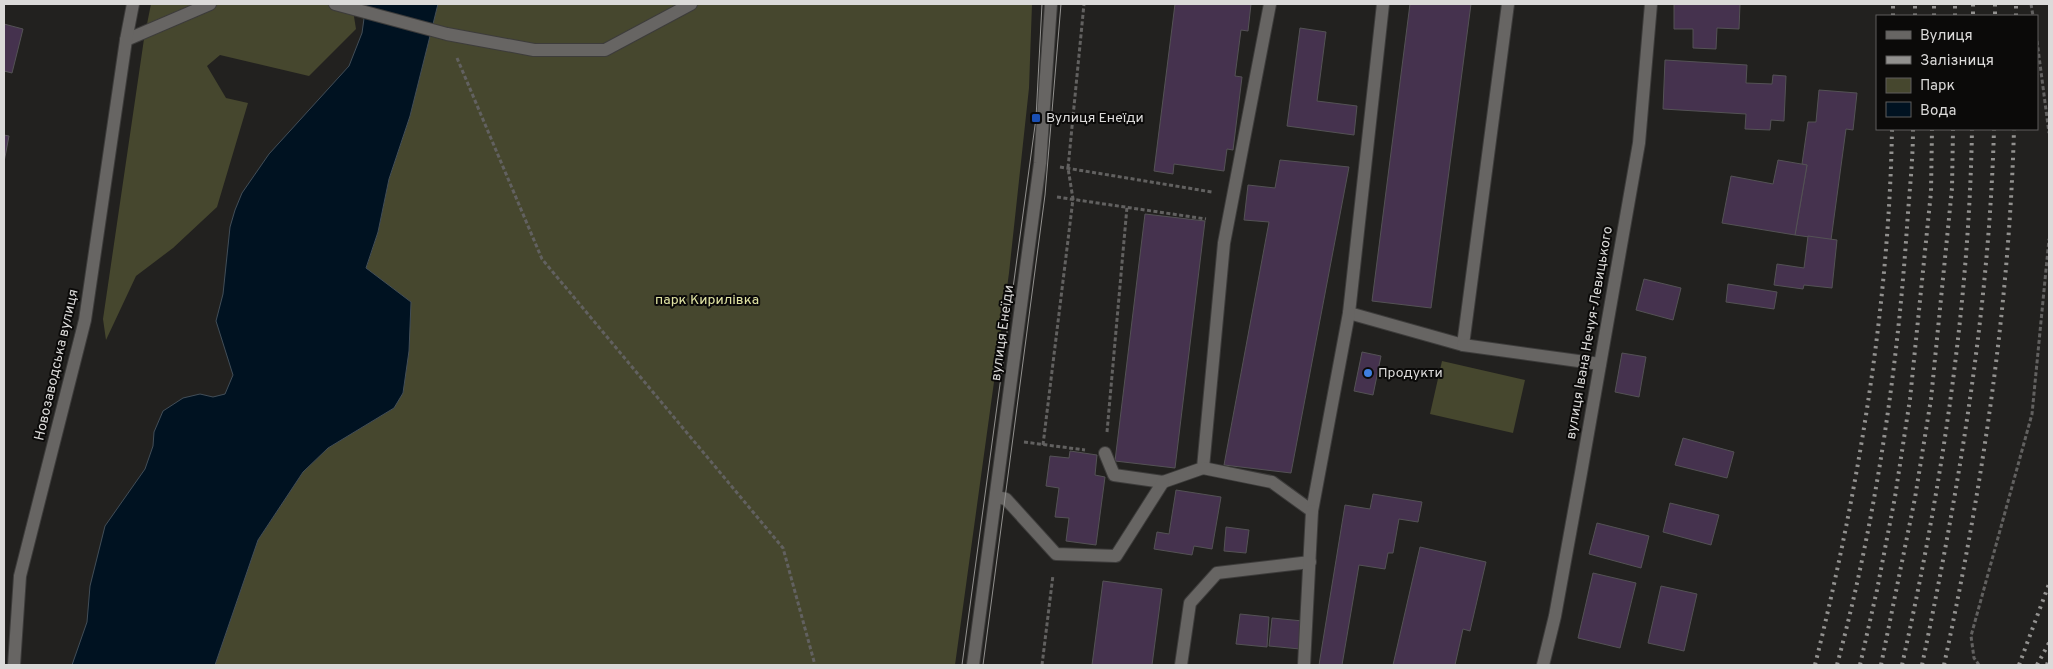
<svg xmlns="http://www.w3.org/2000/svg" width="2053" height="669" viewBox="0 0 2053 669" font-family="Overpass,sans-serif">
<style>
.green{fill:#46472e}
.water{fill:#001221;stroke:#424e58}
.building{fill:#45324e;stroke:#545255}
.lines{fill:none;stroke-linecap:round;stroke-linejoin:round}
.minor-casing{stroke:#3d3c3b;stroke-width:14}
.path{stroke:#626160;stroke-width:3;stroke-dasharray:4 2.5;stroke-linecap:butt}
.minor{stroke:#676563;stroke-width:12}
.tram{stroke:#92918f;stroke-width:1}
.rail{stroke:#92918f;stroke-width:4;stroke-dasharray:2.5 5;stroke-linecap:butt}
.transit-dot{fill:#1a4fb4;stroke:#0b0a09;stroke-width:2}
.shop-dot{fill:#3f7fe0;stroke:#0b0a09;stroke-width:2}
.labels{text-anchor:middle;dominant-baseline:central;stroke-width:4;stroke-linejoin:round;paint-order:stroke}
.poi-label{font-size:14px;fill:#dbdad9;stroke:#0b0a09;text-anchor:start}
.park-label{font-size:14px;fill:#e0e3a3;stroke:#0b0a09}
.street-label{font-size:14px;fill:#dbdad9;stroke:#0b0a09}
</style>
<rect width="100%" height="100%" fill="#22211f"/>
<g class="green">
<path d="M 151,4 L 352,4 L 356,29 L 309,76 L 220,55 L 207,66 L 226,98 L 248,103 L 217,207 L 173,248 L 136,276 L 106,340 L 103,319 L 144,39 Z"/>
<path d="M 438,4 L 1032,4 L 1029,88 L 1009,273 L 955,665 L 215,665 L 258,540 L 303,472 L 328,448 L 394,408 L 411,302 L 366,269 L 378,232 L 389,179 L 410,116 Z"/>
<path d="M 1442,361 L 1525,380 L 1513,433 L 1430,414 Z"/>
</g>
<path class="water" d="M 366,4 L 438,4 L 410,116 L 389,179 L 378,232 L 366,268 L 411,302 L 409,351 L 403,393 L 394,408 L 328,448 L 303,472 L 258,540 L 215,665 L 72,665 L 87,622 L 90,586 L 105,526 L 145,469 L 153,446 L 154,432 L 163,411 L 183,398 L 200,394 L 213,397 L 225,394 L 233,375 L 216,321 L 223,294 L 230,227 L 235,210 L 242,193 L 269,154 L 349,66 L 362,33 Z"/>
<g class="building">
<path d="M 1175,4 L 1251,4 L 1248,31 L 1241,30 L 1235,76 L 1242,77 L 1233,150 L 1227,149 L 1224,171 L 1174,164 L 1173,174 L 1154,171 Z"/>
<path d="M 1410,4 L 1471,4 L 1431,308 L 1372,301 Z"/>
<path d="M 1674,4 L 1740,4 L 1739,29 L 1717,28 L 1716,49 L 1693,48 L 1693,29 L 1674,29 Z"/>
<path d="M 4,24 L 23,29 L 12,73 L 4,71 Z"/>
<path d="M 1300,28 L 1326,32 L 1317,101 L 1357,106 L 1354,135 L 1287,126 Z"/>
<path d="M 1665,60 L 1747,65 L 1746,83 L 1772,84 L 1773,75 L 1786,76 L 1784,121 L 1771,120 L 1770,130 L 1745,129 L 1746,114 L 1663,109 Z"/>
<path d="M 1819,90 L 1857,93 L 1853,130 L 1846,129 L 1831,240 L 1795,235 L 1807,165 L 1802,164 L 1808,122 L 1816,122 Z"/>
<path d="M 4,135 L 9,136 L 4,162 Z"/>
<path d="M 1280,160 L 1349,167 L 1291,473 L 1224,465 L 1269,222 L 1244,220 L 1248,185 L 1275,188 Z"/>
<path d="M 1778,160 L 1807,165 L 1795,235 L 1722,223 L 1731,176 L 1773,184 Z"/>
<path d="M 1145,214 L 1205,221 L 1175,468 L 1115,461 Z"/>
<path d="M 1808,236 L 1837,240 L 1832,288 L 1804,285 L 1803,289 L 1774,285 L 1777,264 L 1804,268 Z"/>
<path d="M 1644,279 L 1681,288 L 1673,320 L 1636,310 Z"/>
<path d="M 1728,284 L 1777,292 L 1774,309 L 1726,302 Z"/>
<path d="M 1362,352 L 1381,356 L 1373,395 L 1354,391 Z"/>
<path d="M 1622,353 L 1646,357 L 1639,397 L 1615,392 Z"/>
<path d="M 1683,438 L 1734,452 L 1727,478 L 1675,465 Z"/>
<path d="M 1070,451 L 1097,455 L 1095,475 L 1105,477 L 1096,545 L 1066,541 L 1069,518 L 1055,517 L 1059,488 L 1046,486 L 1050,456 L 1069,458 Z"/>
<path d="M 1176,490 L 1221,497 L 1212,549 L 1194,546 L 1192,555 L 1154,549 L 1157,532 L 1169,534 Z"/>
<path d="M 1373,494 L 1422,502 L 1418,522 L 1399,519 L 1393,553 L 1388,553 L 1385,569 L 1359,565 L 1342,665 L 1319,665 L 1345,505 L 1370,509 Z"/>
<path d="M 1670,503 L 1719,515 L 1711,545 L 1663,532 Z"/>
<path d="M 1597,523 L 1649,536 L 1641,568 L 1589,554 Z"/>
<path d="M 1226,527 L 1249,530 L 1246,553 L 1224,551 Z"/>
<path d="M 1420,547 L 1486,562 L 1470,631 L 1463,629 L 1455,665 L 1393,665 Z"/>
<path d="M 1593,573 L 1636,583 L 1620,648 L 1578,638 Z"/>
<path d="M 1103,581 L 1162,589 L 1152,665 L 1092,665 Z"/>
<path d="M 1661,586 L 1697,594 L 1684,651 L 1648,643 Z"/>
<path d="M 1240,614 L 1269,617 L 1267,647 L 1236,644 Z"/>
<path d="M 1272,618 L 1303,621 L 1300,649 L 1269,646 Z"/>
</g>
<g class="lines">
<g class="minor-casing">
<g id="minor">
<path d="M 335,4 L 447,34 L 534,50 L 605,50 L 691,4"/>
<path d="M 1383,4 L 1349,313 L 1463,345 L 1508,4"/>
<path d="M 126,40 L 210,4"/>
<path d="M 1463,345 L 1600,364"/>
<path d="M 1105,453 L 1114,475 L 1163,482 L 1203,468 L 1224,243 L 1270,4"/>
<path d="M 1203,468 L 1272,482 L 1312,511 L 1349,313"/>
<path d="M 996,497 L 1006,499 L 1056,554 L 1116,556 L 1163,482"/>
<path d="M 14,665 L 20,576 L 85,320 L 126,40 L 133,4"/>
<path d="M 973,665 L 1040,163 L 1051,4"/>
<path d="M 1181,665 L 1190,603 L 1217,573 L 1310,562"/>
<path d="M 1304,665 L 1312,511"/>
<path d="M 1543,665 L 1555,616 L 1581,473 L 1639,143 L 1651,4"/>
</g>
</g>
<g class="path">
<path d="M 2031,4 L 2033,16"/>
<path d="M 2037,41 L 2049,133"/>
<path d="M 457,58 L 542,259 L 783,548 L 815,665"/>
<path d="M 1060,167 L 1212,192"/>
<path d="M 1057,197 L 1206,219"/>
<path d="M 1107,432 L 1127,207"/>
<path d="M 1024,442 L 1085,450"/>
<path d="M 1043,445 L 1073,199 L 1068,168 L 1084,4"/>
<path d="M 1042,665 L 1053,575"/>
<path d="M 1979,665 L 1974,658 L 1971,636 L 2032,414 L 2049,239"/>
</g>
<use href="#minor" class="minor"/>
<g class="tram">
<path d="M 962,665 L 1036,118 L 1042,4"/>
<path d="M 983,665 L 1045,195 L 1061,4"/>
</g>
<g class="rail">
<path d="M 1973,4 L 1973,16"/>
<path d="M 1995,4 L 1995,16"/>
<path d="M 1893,16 L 1893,4"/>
<path d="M 1915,16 L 1915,4"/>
<path d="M 1934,16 L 1934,4"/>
<path d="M 1955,16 L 1955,4"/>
<path d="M 2016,16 L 2016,4"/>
<path d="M 1815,665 C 1858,492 1889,307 1892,129"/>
<path d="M 1837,665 C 1875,523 1897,375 1907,227 C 1909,195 1913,162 1913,129"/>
<path d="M 1860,665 L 1877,590 L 1895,497 L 1910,399 L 1931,192 L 1932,129"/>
<path d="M 1881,665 L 1915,498 L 1931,399 L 1952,188 L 1953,129"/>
<path d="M 1902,665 C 1941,491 1969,308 1972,129"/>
<path d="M 1922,665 C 1959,489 1989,310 1994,129"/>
<path d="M 1944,665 C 1982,489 2009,309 2014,129"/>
<path d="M 2019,665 L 2049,584"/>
<path d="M 2037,665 L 2049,643"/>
<path d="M 2047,665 L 2049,658"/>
</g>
</g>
<rect class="transit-dot" x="1031" y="113" width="10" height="10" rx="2.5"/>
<circle class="shop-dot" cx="1368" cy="373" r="5"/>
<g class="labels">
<g class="poi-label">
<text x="1046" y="118">Вулиця Енеїди</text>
<text x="1378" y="373">Продукти</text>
</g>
<g class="park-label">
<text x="707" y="300">парк Кирилівка</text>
</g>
<g class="street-label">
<text transform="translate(1003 333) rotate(-82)">вулиця Енеїди</text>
<text transform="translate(1590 333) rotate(-80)">вулиця Івана Нечуя-Левицького</text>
<text transform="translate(57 365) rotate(-77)">Новозаводська вулиця</text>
</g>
</g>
<rect width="2053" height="669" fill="none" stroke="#dbdad9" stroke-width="10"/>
<rect x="1876" y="15" width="162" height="115" fill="#0b0a09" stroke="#5e5d5c"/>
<rect x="1886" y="31" width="25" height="8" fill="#676563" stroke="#5e5d5c"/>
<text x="1920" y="40" font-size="15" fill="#dbdad9">Вулиця</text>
<rect x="1886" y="56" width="25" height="8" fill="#92918f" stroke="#5e5d5c"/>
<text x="1920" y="65" font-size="15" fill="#dbdad9">Залізниця</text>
<rect x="1886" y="78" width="25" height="15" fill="#46472e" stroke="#5e5d5c"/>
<text x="1920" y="90" font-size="15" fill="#dbdad9">Парк</text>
<rect x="1886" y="102" width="25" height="15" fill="#001221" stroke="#5e5d5c"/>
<text x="1920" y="115" font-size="15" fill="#dbdad9">Вода</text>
</svg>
